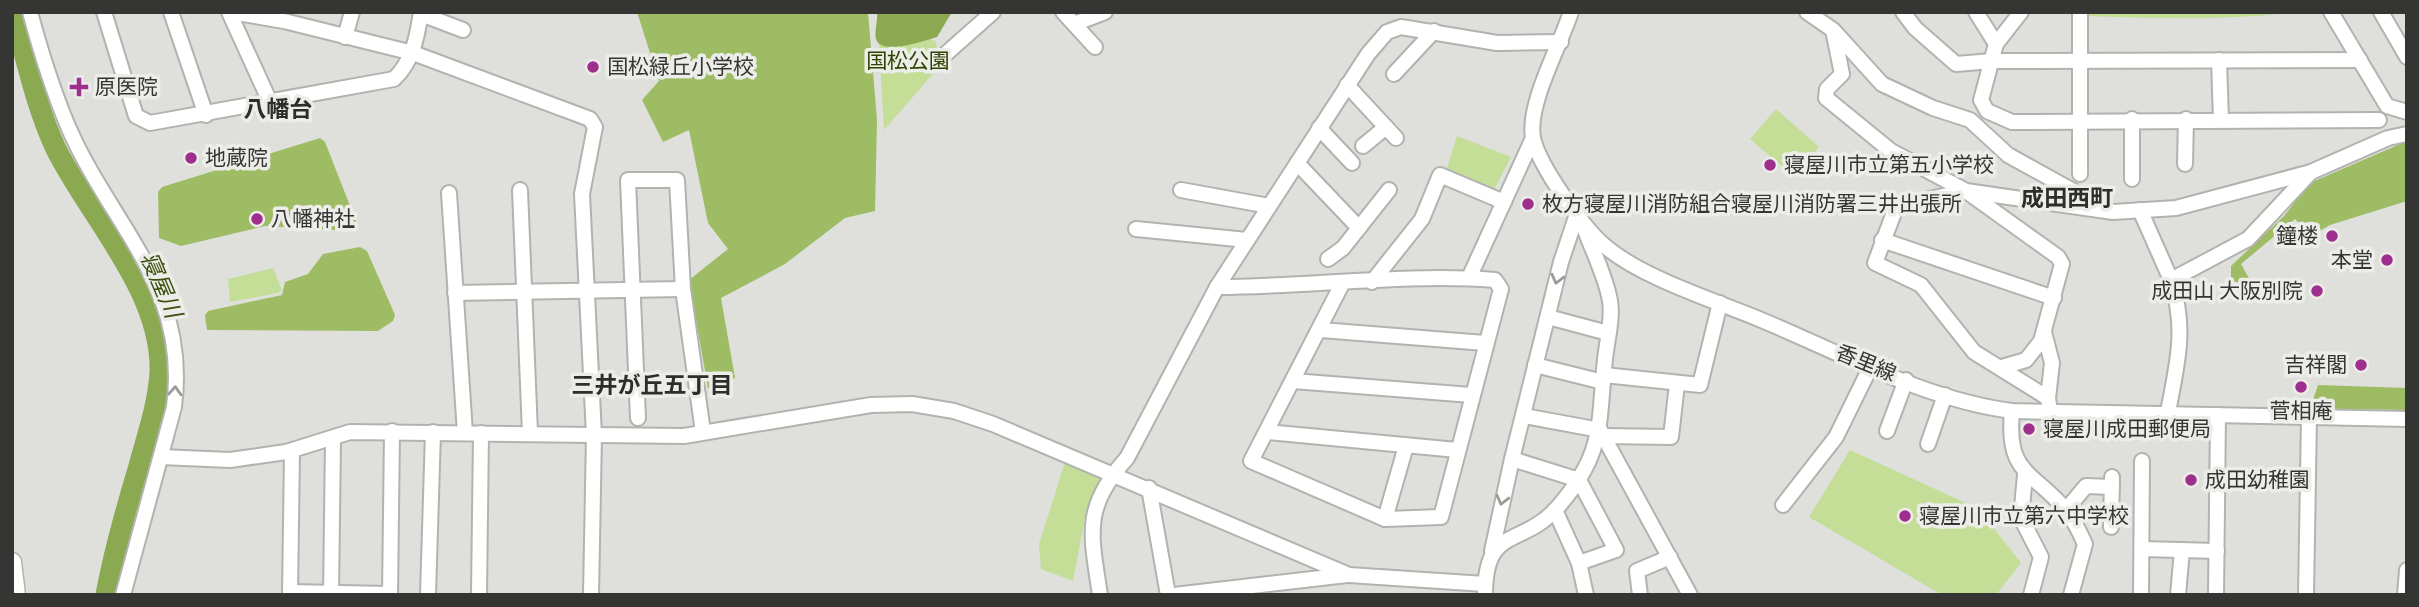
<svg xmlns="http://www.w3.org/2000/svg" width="2419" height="607" viewBox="0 0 2419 607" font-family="Signika,'Noto Sans JP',sans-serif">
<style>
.green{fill:#c4de98}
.forest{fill:#9dbc64}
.water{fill:#8ba951}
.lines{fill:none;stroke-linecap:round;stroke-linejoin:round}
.river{stroke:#8ba951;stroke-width:21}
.minor-casing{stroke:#b1b3af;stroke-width:18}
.major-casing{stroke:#b1b3af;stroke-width:21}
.minor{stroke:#fff;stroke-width:14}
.major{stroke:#fff;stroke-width:18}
.oneway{stroke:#9a9a9a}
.poi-dot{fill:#9f2f8d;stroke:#ecede9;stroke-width:2.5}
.labels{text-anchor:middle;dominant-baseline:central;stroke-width:7;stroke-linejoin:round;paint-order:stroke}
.park-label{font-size:21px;fill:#304200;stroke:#ecede9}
.poi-label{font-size:21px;fill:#353534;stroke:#ecede9;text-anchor:start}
.street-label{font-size:21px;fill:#353534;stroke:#ecede9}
.neighbourhood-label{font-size:23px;font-weight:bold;fill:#2d2e2b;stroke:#ecede9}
.water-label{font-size:23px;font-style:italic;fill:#3c4f0f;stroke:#ecede9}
</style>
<rect width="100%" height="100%" fill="#dfe0dc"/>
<g class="green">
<path d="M 2084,12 L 2293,12 C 2224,21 2153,18 2084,16 Z"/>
<path d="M 878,27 L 936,41 L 939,67 L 884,130 Z"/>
<path d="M 1776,109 L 1819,147 L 1793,176 L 1750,139 Z"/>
<path d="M 1457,136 L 1511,157 L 1493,192 L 1450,175 L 1447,168 Z"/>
<path d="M 273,268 L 282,290 L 278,293 L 230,302 L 228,279 Z"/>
<path d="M 1850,450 L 1979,509 L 2021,563 L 1996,595 L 1942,595 L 1809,517 Z"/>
<path d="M 1065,462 L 1104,475 L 1085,518 L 1073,581 L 1041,569 L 1039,544 Z"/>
</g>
<g class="forest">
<path d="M 637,12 L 868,12 L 877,120 L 875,211 L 845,218 L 785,264 L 721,298 L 735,378 L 708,388 L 689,280 L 728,249 L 708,223 L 689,130 L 663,142 L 642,100 L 659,81 Z"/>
<path d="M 320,138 L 325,142 L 356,221 L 353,225 L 337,230 L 265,226 L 181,246 L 159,238 L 158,192 L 162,187 Z"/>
<path d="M 2407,141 L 2407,201 L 2330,225 L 2311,236 L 2295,219 L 2241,264 L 2250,280 L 2242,284 L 2231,280 L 2231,266 L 2284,216 L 2310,183 Z"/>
<path d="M 360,247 L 367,251 L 395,315 L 393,321 L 378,331 L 207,330 L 205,315 L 208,311 L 282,295 L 285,282 L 308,274 L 323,254 Z"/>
<path d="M 2318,385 L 2407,388 L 2407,410 L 2288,408 L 2289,399 L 2313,400 Z"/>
</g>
<path class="water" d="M 877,12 L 952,12 L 937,37 C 923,41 881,56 876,39 C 874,33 878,20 877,12 Z"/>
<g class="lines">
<path class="river" d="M 13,12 C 26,57 36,107 56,149 C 91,219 163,292 160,373 C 158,405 147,436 139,466 C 126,509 114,551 106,595"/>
<g class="minor-casing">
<g id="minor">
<path d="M 30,12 C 40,49 52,88 67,124 C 109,224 190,285 174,407 L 123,595"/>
<path d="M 104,12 L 136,116 L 150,123 L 394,79 C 413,61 417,37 421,12"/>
<path d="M 171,12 L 206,115"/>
<path d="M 229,12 L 270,102"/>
<path d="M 231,12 L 284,21 L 413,53 L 590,119 L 595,127 L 582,194 L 594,435 L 591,595"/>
<path d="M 1063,12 L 1095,47"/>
<path d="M 1571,12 C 1560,46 1527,104 1533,138 C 1539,166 1584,229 1606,247 C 1643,278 1713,300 1759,319 C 1839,352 1925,400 2012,411 L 2407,419"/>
<path d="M 1807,12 L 1833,30 L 1842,74 L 1827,89 L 1826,98 L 1891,151 L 1966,191 L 2058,257 L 2062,264 L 2041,341 L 2026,360 L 2002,367"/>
<path d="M 1903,12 L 1915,28 L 1956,64 L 1992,61 L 2360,60"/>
<path d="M 1976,12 L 1996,44"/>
<path d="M 2021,12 L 1996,44 L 1981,100 L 1987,111 L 2012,122 L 2379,120"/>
<path d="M 2080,12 L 2080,174"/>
<path d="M 2331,12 L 2387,106 L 2407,112"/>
<path d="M 2381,12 L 2407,57"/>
<path d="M 421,14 L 463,30"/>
<path d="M 1074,24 L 1105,12"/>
<path d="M 1834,31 L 1882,84 L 1933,108 L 1970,120 L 2008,155 L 2102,207"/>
<path d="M 345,37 L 352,12"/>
<path d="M 940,59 L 993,12"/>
<path d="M 2219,60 L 2221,120"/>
<path d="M 1394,74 L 1434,31"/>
<path d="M 1347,85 L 1396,138"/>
<path d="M 2132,119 L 2132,179"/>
<path d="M 1319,128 L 1352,163"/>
<path d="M 1363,146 L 1386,127"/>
<path d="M 1297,163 L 1359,228"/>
<path d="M 2185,164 L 2186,119"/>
<path d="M 520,190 L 530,433"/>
<path d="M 1181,190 L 1269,206"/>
<path d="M 449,193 L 465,433"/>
<path d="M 2140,210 L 2171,280"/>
<path d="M 1136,229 L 1247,240"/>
<path d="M 1882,240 L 2054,298"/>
<path d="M 1328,259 L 1343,248 L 1389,190"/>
<path d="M 1469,278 L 1533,138"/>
<path d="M 1372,282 L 1422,219 L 1440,175 L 1504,202"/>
<path d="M 1217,287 C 1309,287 1403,273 1495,280 L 1501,289 L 1441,517 L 1385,519 L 1251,461 L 1342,284"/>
<path d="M 455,293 L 683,289"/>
<path d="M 1548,317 L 1608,333"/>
<path d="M 1321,330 L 1485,343"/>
<path d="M 2044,332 L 2052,363 L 2048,398"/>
<path d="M 1535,365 L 1603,382"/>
<path d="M 1604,375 L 1700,385 L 1720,303"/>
<path d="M 1293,381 L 1471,395"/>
<path d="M 2012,411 C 2006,475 2032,470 2066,510 C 2074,520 2080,533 2085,544 L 2071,595"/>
<path d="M 2050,411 L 2048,398 L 1974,352 L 1921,285 L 1875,263 L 1895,210 L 1902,205 L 1966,191 L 2113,212 L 2176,208 L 2311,172"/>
<path d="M 2168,412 C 2177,364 2187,329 2171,280 L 2248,239 L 2311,172 L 2388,138 L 2407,134"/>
<path d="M 1524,416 L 1600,430"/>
<path d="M 638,418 L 628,180 L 677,180 L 683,289 L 703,432"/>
<path d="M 1600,430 L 1690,595"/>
<path d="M 1887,431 L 1906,380"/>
<path d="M 1267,432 L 1457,450"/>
<path d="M 1603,436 L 1671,437 L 1677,384"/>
<path d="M 1928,444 L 1945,395"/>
<path d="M 161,457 L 230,460 L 286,452 L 350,432 L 684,436 L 871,405 L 912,404 L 954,411 L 993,424 L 1349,575 L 1485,584"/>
<path d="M 1512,459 L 1579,480 L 1616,550 L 1579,563"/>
<path d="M 2025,475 L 2021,518 L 2041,557 L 2031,595"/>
<path d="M 1149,488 L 1168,595"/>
<path d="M 1783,505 L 1836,437 L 1871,366"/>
<path d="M 1555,510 L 1579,563 L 1586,595"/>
<path d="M 2066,510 L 2086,486 L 2112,487"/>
<path d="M 1385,519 L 1406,446"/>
<path d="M 2111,527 L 2112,477"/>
<path d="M 2142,549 L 2217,551"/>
<path d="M 1492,551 L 1512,459 L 1561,262 L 1577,214"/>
<path d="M 290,592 L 390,594"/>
<path d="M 290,595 L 292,451"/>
<path d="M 331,595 L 333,440"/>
<path d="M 390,595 L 392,431"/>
<path d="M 428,595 L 433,432"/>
<path d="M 479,595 L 481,433"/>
<path d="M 1100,595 C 1091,534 1082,508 1127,458 L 1217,287 L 1368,54 L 1387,32 L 1401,27 L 1497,43 L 1561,42"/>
<path d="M 1174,595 L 1347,575"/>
<path d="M 1485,595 C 1485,525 1521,548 1557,508 C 1605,453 1598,426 1605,359 C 1607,341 1613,318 1610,301 C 1606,277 1593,252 1585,230"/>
<path d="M 1640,595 L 1637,571 L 1670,557"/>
<path d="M 2141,595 L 2142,461"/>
<path d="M 2178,595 L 2182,550"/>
<path d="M 2216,595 L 2218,415"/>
<path d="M 2306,595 L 2309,417"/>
<path d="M 2405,595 L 2407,570"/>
</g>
</g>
<g class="major-casing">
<path id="major" d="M 12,562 L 16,595"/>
</g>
<use href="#minor" class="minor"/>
<use href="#major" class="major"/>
</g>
<defs><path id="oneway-chevron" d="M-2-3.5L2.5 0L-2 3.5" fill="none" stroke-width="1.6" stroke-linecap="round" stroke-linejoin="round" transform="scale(1.75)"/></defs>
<g class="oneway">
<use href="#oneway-chevron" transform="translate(1557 279) rotate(104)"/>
<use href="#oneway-chevron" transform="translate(175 391) rotate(-87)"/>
<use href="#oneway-chevron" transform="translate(1502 500) rotate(104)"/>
</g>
<g class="poi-dot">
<circle cx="593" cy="67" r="7"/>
<path d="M75.5 76.5h7v7h7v7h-7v7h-7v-7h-7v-7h7z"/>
<circle cx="191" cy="158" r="7"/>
<circle cx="1770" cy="165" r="7"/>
<circle cx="1528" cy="204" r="7"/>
<circle cx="257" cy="219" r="7"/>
<circle cx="2332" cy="236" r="7"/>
<circle cx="2387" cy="260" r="7"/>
<circle cx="2317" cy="291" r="7"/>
<circle cx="2361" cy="365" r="7"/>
<circle cx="2301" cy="387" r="7"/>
<circle cx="2029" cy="429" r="7"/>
<circle cx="2191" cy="480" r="7"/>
<circle cx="1905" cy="516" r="7"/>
</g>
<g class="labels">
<g class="park-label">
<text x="908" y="61">国松公園</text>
</g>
<g class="poi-label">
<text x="607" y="67">国松緑丘小学校</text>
<text x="95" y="87">原医院</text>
<text x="205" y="158">地蔵院</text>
<text x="1784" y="165">寝屋川市立第五小学校</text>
<text x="1542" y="204">枚方寝屋川消防組合寝屋川消防署三井出張所</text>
<text x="271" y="219">八幡神社</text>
<text x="2318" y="236" text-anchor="end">鐘楼</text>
<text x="2373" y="260" text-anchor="end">本堂</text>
<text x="2303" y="291" text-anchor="end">成田山 大阪別院</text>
<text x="2347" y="365" text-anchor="end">吉祥閣</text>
<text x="2301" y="411" text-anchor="middle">菅相庵</text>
<text x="2043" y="429">寝屋川成田郵便局</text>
<text x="2205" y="480">成田幼稚園</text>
<text x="1919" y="516">寝屋川市立第六中学校</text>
</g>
<g class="street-label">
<text transform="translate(1866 363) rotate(22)">香里線</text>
</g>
<g class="neighbourhood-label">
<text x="278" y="109">八幡台</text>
<text x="2067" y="198">成田西町</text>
<text x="652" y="385">三井が丘五丁目</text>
</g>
<g class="water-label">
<text transform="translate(161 285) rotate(67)">寝屋川</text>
</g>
</g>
<rect width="2419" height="607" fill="none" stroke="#353534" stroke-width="28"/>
</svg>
